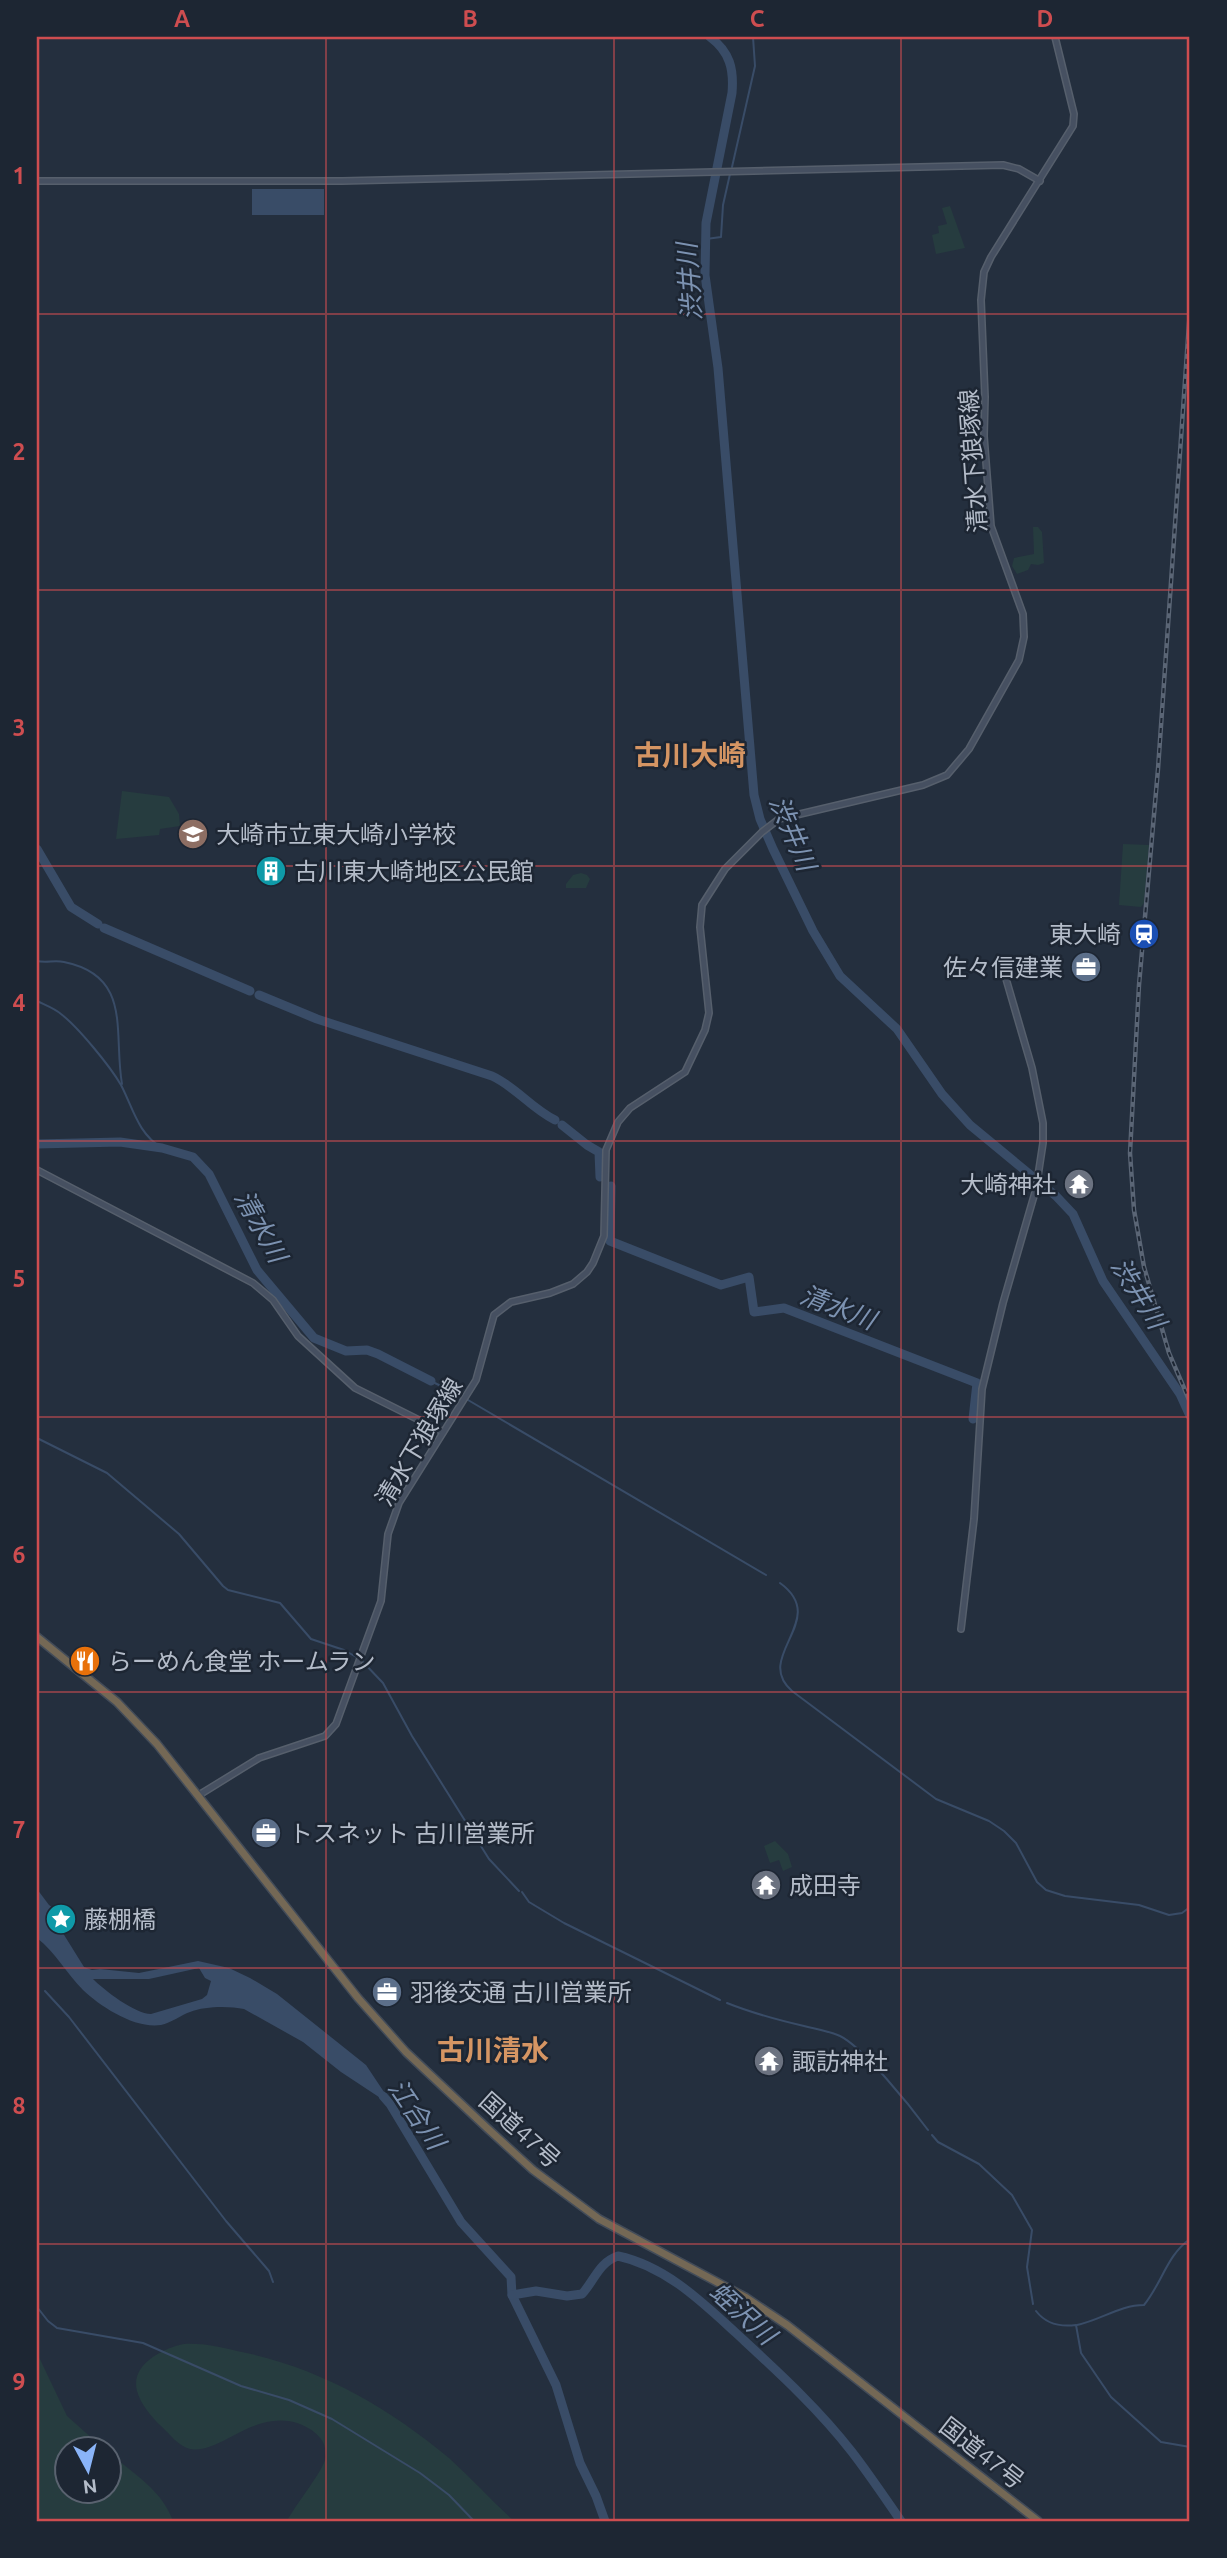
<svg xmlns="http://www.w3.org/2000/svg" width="1227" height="2558" viewBox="0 0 1227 2558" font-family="Ubuntu,'Noto Sans JP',sans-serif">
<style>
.green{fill:#263c3f}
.water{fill:#394c67;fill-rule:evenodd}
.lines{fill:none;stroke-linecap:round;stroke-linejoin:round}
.stream{stroke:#394c67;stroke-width:2}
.river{stroke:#394c67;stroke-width:9}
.secondary-casing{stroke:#565f6c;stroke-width:8}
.highway-casing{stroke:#434c59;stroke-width:10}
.secondary{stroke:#465061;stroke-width:5}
.highway{stroke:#746855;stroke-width:7}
.rail-casing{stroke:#5a6575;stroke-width:4.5}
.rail{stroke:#1d2633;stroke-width:2;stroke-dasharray:5;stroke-linecap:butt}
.grid{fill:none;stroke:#ce4d50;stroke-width:2;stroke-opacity:0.55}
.labels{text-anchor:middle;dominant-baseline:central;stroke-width:5;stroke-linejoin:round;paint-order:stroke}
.street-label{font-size:24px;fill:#b4bcc9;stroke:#1d2633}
.poi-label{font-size:24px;fill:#b4bcc9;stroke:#1d2633;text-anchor:start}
.water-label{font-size:26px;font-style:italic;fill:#7c92b1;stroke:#1d2633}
.quarter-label{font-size:28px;font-weight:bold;fill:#d59563;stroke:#1d2633}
.neatline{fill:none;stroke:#ce4d50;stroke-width:2.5}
.grid-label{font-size:23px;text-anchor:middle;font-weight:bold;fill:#ce4d50}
</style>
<rect width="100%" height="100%" fill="#242f3e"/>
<g class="green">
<path d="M 950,206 L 965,248 L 936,254 L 932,235 L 939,233 L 938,226 L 947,224 L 942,208 Z"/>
<path d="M 1033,527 L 1038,527 L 1042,532 L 1044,563 L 1038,565 L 1031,564 L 1028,570 L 1017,574 L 1012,566 L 1014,558 L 1034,554 Z"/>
<path d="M 122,791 L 169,797 L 179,814 L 180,826 L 160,829 L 159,835 L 116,839 Z"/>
<path d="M 1123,844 L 1149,845 L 1144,903 L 1141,907 L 1119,905 Z"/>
<path d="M 581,873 L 587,875 L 590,879 L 586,888 L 566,888 L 566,884 L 573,875 Z"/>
<path d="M 775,1841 L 788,1854 L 792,1867 L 783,1871 L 779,1860 L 770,1863 L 764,1846 Z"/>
<path d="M 184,2344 C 203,2343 219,2347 237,2351 C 316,2366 387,2406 449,2458 C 471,2478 492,2501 514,2521 L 287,2521 C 295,2505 324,2470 326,2457 C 326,2453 325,2446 323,2442 C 317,2432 308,2427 297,2423 C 252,2410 221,2454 190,2449 C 178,2446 170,2434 161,2426 C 152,2418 140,2403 137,2391 C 130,2364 164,2348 184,2344 Z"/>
<path d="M 37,2353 L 67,2416 L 104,2449 L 66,2450 L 66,2492 L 108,2492 L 109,2453 C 133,2473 162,2490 173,2521 L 37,2521 Z"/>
</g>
<g class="water">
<rect x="252" y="189" width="72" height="26"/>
<path d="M 37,1889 L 49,1905 L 63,1915 L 61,1930 L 84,1967 L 92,1970 L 100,1969 L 139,1973 L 198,1961 L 229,1968 L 250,1978 L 277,1994 L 366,2065 L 394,2107 L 341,2072 L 303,2042 L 244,2009 C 229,2006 205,2006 190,2012 C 181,2015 171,2023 161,2025 C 135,2029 101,2007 83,1990 C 66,1973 56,1953 37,1938 ZM 199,1968 L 205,1978 L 211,1981 L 207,1995 L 202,1999 L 151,2014 C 135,2014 104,1990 93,1979 L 149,1979 Z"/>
</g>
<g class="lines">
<g class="stream">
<path d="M 732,167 L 755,66 L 753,37"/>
<path d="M 706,239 L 721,237 L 723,205 L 730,174"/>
<path d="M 37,961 C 46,963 55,960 64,962 C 133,976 113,1033 122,1084"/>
<path d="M 37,1001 C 45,1005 54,1008 61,1014 C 78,1027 110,1066 121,1085 C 133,1108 138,1134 162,1148"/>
<path d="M 431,1381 L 468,1400 L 766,1575"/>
<path d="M 1180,1394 L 1190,1396"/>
<path d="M 37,1438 L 107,1473 L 179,1534 L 223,1586 L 228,1590 L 280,1603 L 311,1639 L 344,1650 L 358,1658"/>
<path d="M 780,1583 C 831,1620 752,1656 792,1691 L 936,1799 L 989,1821 L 1004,1831 L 1016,1843 L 1037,1882 L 1046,1890 L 1065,1896 L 1139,1905 L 1169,1915 L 1182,1913 L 1190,1907"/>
<path d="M 363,1662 L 383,1683 L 412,1736 L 489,1859 L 519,1891"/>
<path d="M 522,1892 L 529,1902 L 564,1923 L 720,2000"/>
<path d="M 45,1991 L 69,2017 L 226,2221 L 269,2271 L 273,2282"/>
<path d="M 727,2003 C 752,2013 778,2020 804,2026 C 816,2029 829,2031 840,2036 C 863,2047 911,2107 928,2130"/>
<path d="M 932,2135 L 938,2142 L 979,2164 L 1012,2195 L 1032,2230 L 1027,2267 L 1033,2304"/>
<path d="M 37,2307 L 48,2321 L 57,2328 L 143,2343 L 241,2386 L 289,2400 L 332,2419 L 420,2473 L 449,2495 L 474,2521"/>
<path d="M 1036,2311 C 1046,2324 1061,2327 1076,2325 L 1081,2353 L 1111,2397 L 1161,2442 L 1190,2447"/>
<path d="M 1077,2325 C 1101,2320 1120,2305 1144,2305 C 1162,2283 1167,2255 1190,2239"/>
</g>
<g class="river">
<path d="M 710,37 C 730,52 734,69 732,93 L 706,223 L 705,275 L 718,368 L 754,795 L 760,819 L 773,849 L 813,931 L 840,976 L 897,1029 L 942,1094 L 970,1125 L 1056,1196 L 1073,1214 L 1103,1281 L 1180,1394 L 1190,1416"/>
<path d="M 37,849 L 71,907 L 98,924"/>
<path d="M 104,928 L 250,991"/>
<path d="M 259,995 L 317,1019 L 492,1076 C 516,1087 531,1108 555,1120"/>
<path d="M 562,1125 L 587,1145 L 599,1152 L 600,1177"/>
<path d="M 37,1144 L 120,1142 L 162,1148 L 193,1157 L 209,1174 L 257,1270 L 314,1338 L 346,1351 L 367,1350 L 378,1354 L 431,1381"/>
<path d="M 611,1186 L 610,1241 L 721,1285 L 749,1277 L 754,1312 L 784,1308 L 977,1383 L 973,1419"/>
<path d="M 383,2096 L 390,2104 L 461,2222 L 511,2277 L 512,2295 L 556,2385 L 580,2463 L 596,2496 L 605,2521"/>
<path d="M 512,2295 L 536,2291 L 567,2296 L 582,2294 C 595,2280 598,2263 618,2256 C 665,2266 701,2301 736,2333 C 777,2371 818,2408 852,2452 C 869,2474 885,2498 901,2521"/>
</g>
<g class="secondary-casing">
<g id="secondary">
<path d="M 37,181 L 342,181 L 1003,165 L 1019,169 L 1040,181"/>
<path d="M 37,1170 L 253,1283 L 273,1300 L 298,1336 L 355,1388 L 443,1432"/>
<path d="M 961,1629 L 974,1519 L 982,1389 L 1003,1303 L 1036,1189 L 1043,1143 L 1043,1123 L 1032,1068 L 1004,972"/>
<path d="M 199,1795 L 259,1758 L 325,1736 L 336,1724 L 381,1601 L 388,1534 L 399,1503 L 476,1380 L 494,1315 L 511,1302 L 550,1293 L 573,1284 L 587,1272 L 593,1263 L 604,1236 L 606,1150 L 618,1122 L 630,1108 L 685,1072 L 705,1030 L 709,1013 L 700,927 L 702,905 L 725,869 L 762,832 L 779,819 L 923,785 L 947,775 L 969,749 L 1019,660 L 1024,637 L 1023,614 L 991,526 L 984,436 L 985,397 L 981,300 L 984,272 L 991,257 L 1073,126 L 1074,114 L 1055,37"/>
</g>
</g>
<g class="highway-casing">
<path id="highway" d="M 37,1637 L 117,1702 L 157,1744 L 358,1998 L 406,2052 L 487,2128 L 533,2170 L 599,2219 L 745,2297 L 787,2325 L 1038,2521"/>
</g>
<use href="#secondary" class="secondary"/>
<use href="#highway" class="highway"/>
<g class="rail-casing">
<path id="rail" d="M 1190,309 L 1158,769 L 1139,985 L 1130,1153 L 1134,1210 L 1144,1267 L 1169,1353 L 1190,1402"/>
</g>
<use href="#rail" class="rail"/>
</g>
<path class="grid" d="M 326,37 L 326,2521M 614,37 L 614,2521M 901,37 L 901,2521M 37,314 L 1190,314M 37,590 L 1190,590M 37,866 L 1190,866M 37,1141 L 1190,1141M 37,1417 L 1190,1417M 37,1692 L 1190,1692M 37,1968 L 1190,1968M 37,2244 L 1190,2244"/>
<defs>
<g id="school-disc" transform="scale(1.575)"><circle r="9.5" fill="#8d6e63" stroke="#1d2633"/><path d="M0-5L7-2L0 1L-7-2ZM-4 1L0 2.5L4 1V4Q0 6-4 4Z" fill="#fff"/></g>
<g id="building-disc" transform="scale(1.575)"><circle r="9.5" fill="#0f9aa8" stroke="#1d2633"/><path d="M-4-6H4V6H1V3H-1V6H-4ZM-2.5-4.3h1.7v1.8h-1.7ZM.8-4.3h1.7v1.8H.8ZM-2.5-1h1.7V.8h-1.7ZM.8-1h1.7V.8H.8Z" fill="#fff"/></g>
<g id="station-disc" transform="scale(1.575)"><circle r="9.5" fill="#1a4fb4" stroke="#1d2633"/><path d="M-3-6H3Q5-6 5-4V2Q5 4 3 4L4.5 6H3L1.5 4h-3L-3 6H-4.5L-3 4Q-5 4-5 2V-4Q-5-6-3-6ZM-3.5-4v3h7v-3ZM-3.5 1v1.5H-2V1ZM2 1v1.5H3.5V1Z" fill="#fff"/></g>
<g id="office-disc" transform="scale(1.575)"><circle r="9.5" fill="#5c6f8a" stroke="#1d2633"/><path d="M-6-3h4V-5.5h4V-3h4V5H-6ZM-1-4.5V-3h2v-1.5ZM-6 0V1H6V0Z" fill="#fff"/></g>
<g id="temple-disc" transform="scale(1.575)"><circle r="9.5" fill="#6b7280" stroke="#1d2633"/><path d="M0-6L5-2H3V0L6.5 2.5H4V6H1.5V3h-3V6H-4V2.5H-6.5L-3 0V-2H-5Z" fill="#fff"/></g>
<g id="restaurant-disc" transform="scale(1.575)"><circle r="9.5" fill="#e8710a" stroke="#1d2633"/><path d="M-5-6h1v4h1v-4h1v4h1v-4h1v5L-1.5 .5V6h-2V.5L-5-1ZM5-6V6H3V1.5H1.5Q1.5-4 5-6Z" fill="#fff"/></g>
<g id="sight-disc" transform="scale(1.575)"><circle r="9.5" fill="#0f9aa8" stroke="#1d2633"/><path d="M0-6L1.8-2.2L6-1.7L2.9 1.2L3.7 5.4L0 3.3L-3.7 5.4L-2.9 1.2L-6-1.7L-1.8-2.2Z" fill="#fff"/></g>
</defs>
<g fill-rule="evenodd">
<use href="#school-disc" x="193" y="834"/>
<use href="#building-disc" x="271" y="871"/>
<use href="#station-disc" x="1144" y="934"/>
<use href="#office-disc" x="1086" y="967"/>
<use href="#temple-disc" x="1079" y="1184"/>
<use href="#restaurant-disc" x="85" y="1661"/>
<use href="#office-disc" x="266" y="1833"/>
<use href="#temple-disc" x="766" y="1885"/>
<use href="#sight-disc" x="61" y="1919"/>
<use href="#office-disc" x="387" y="1992"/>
<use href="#temple-disc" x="769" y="2061"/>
</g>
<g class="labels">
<g class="street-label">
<text transform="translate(973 461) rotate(-94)">清水下狼塚線</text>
<text transform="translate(419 1442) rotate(-59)">清水下狼塚線</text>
<text transform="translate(520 2130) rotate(42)">国道47号</text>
<text transform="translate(982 2453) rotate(38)">国道47号</text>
</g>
<g class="poi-label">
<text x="216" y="834">大崎市立東大崎小学校</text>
<text x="294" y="871">古川東大崎地区公民館</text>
<text x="1121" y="934" text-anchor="end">東大崎</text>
<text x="1063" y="967" text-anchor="end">佐々信建業</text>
<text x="1056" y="1184" text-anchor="end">大崎神社</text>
<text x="108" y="1661">らーめん食堂 ホームラン</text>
<text x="289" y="1833">トスネット 古川営業所</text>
<text x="789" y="1885">成田寺</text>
<text x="84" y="1919">藤棚橋</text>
<text x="410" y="1992">羽後交通 古川営業所</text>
<text x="792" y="2061">諏訪神社</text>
</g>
<g class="water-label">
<text transform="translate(689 282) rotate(-94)">渋井川</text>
<text transform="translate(793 833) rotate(67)">渋井川</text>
<text transform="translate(261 1226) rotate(61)">清水川</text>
<text transform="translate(1139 1293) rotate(58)">渋井川</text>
<text transform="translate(838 1307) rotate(21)">清水川</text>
<text transform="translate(417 2114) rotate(56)">江合川</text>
<text transform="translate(743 2313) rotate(42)">蛭沢川</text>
</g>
<g class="quarter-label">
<text x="690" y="754">古川大崎</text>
<text x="493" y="2049">古川清水</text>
</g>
</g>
<rect width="1227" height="2558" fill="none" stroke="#1d2633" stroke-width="77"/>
<g transform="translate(88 2470) rotate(173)"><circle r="33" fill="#1d2633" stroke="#59626f" stroke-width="2"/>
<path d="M0-5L12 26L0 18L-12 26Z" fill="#8ab4f8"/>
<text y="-10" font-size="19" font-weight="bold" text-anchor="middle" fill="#b4bcc9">N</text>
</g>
<rect x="38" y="38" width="1150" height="2482" class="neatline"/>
<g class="grid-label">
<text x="182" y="27">A</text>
<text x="470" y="27">B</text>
<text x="757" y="27">C</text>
<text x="1045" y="27">D</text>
<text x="19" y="184">1</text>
<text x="19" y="460">2</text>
<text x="19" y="736">3</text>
<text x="19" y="1011">4</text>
<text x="19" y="1287">5</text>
<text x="19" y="1563">6</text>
<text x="19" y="1838">7</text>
<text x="19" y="2114">8</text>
<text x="19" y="2390">9</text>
</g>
</svg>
